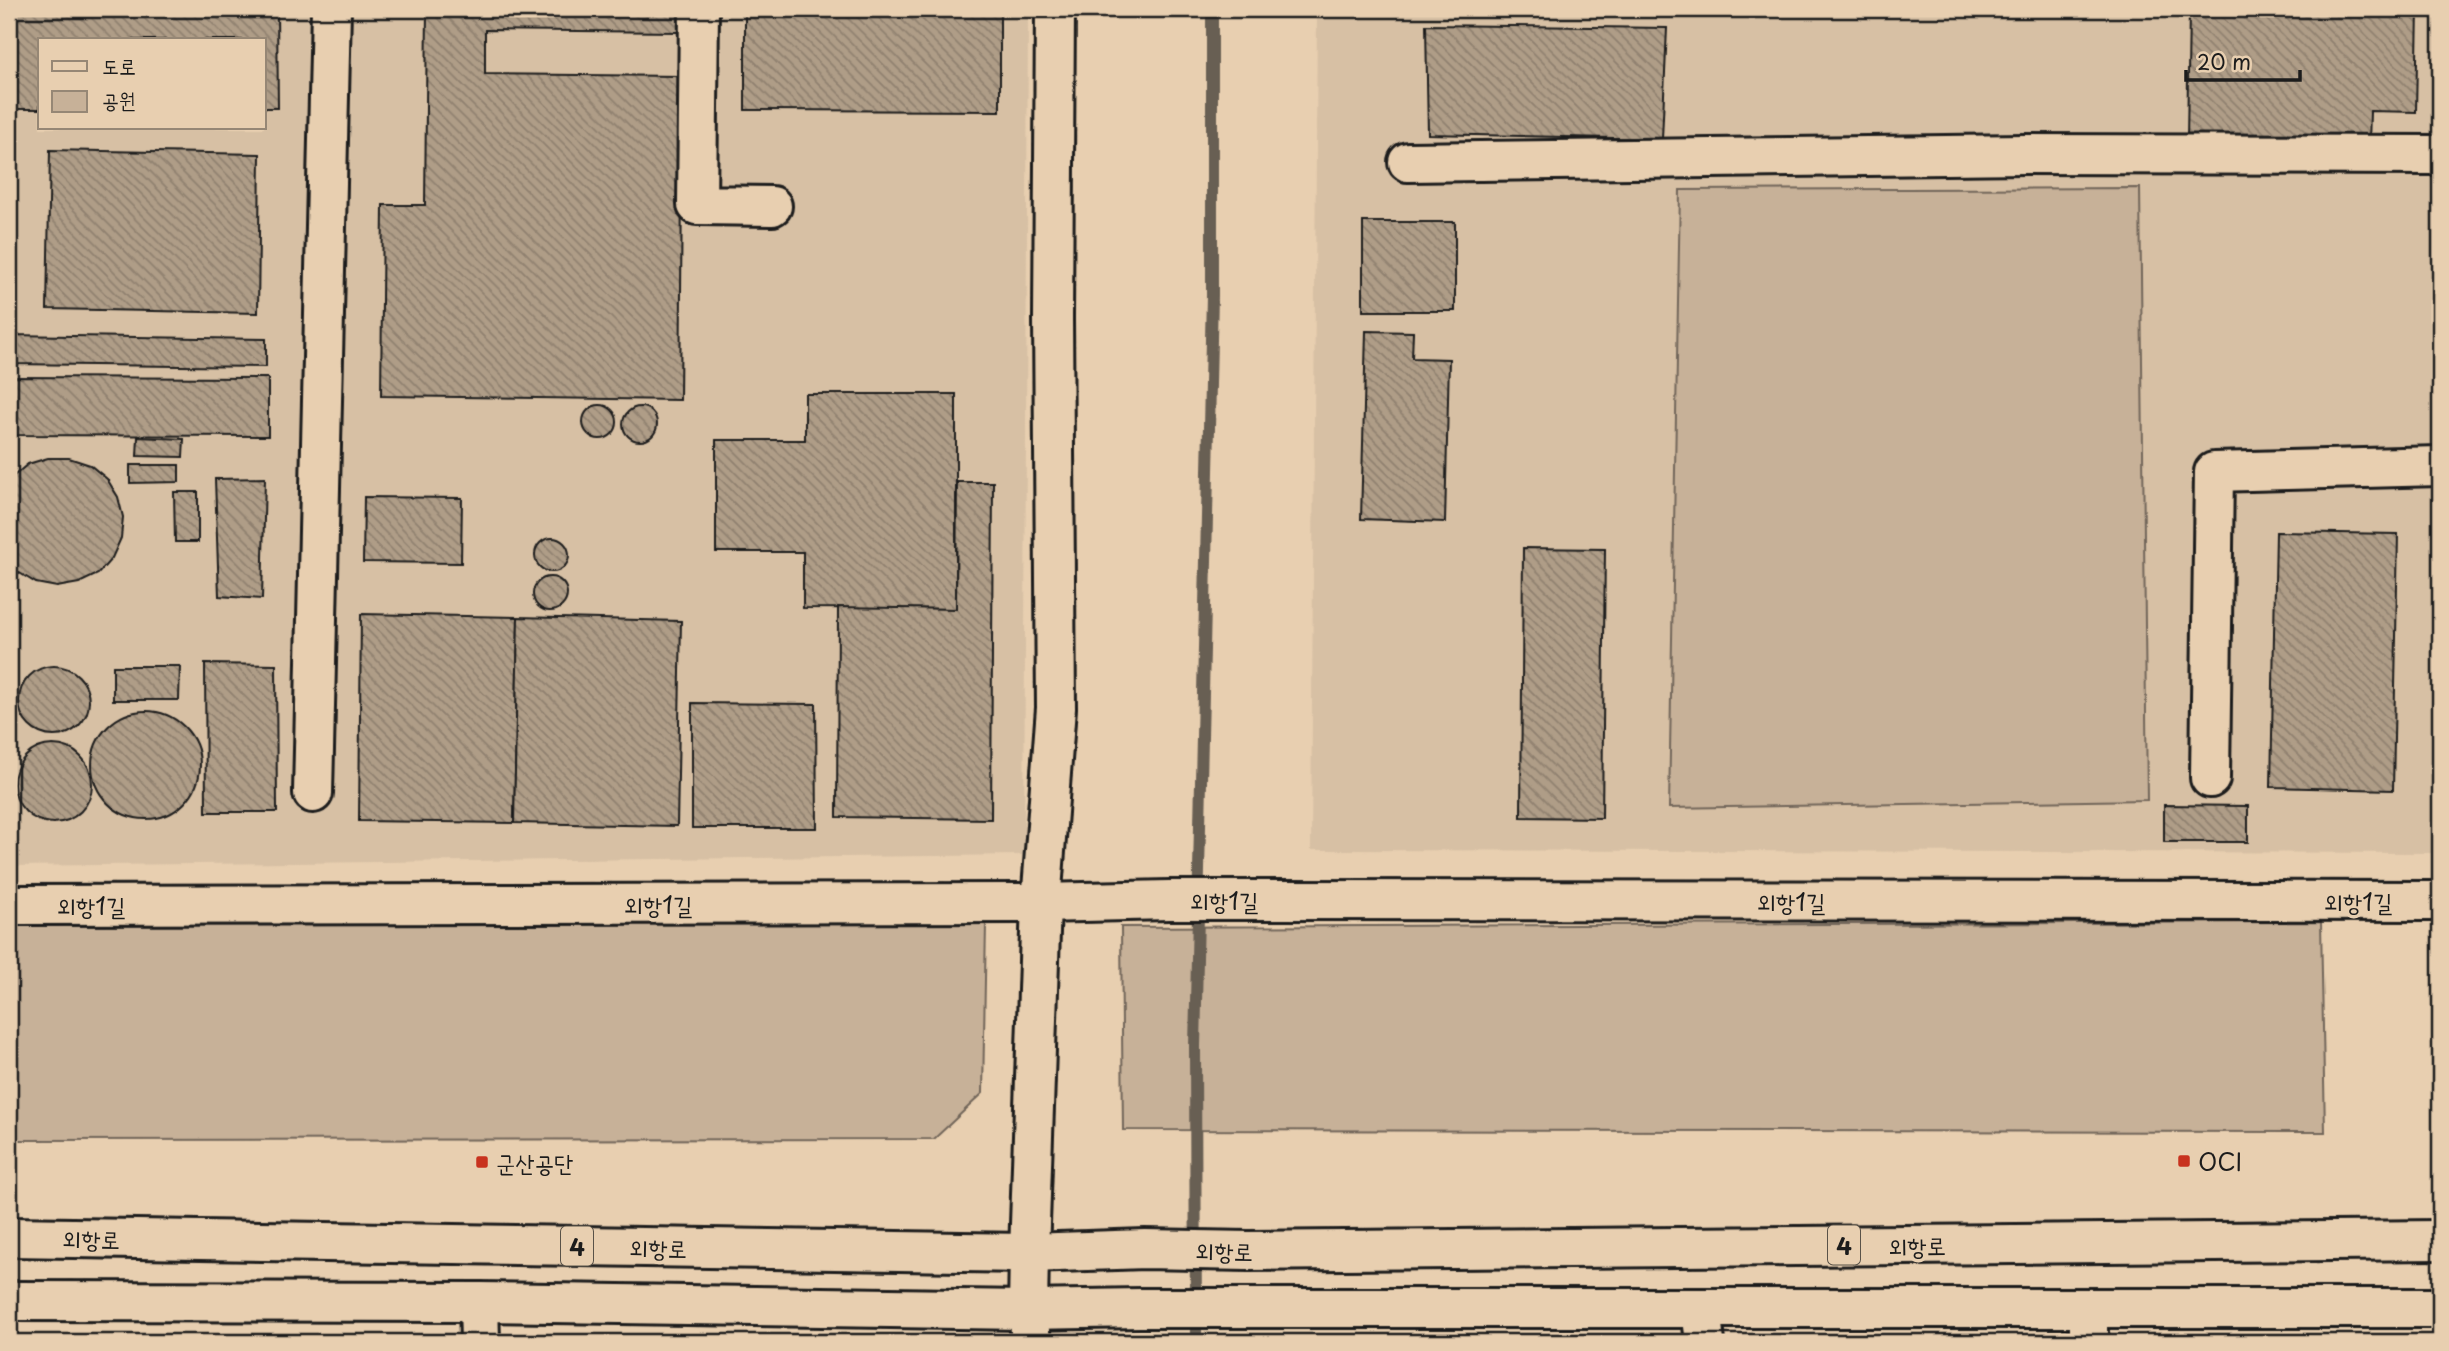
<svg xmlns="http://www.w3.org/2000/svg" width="2449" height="1351" viewBox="0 0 2449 1351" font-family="'Playpen Sans','Poor Story',sans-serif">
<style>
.built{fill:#d7c0a4;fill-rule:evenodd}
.green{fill:#c7b198;stroke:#72665a;stroke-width:2}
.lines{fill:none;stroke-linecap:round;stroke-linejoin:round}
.stream{stroke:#685e53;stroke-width:12}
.building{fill:url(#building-back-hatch);stroke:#1c1c1c;stroke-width:2}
.minor-casing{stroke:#1c1c1c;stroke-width:44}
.major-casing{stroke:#1c1c1c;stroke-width:44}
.minor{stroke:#e8cfb0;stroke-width:38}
.major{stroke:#e8cfb0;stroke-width:38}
.poi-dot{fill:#c8321e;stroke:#e8cfb0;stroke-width:2.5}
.labels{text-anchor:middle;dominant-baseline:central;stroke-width:7;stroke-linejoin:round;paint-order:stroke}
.shield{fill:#e8cfb0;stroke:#595248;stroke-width:2}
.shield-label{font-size:23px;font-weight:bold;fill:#1c1c1c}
.street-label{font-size:24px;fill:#1c1c1c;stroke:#e8cfb0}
.poi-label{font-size:24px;fill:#1c1c1c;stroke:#e8cfb0;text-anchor:start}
</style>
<defs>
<pattern id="building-back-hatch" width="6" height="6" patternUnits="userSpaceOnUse" patternTransform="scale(1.75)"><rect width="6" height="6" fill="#af9d87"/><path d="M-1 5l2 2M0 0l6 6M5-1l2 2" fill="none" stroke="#8e7f6e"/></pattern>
</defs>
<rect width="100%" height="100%" fill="#e8cfb0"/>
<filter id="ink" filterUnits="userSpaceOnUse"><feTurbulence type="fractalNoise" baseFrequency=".0143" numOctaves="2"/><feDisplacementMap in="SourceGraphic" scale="14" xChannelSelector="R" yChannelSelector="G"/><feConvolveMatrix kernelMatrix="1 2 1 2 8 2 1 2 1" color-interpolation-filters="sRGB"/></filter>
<g filter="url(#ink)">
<g class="built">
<path d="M 9,9 L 1028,9 L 1024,855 L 9,866 ZM 40,40 L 264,40 L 264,128 L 40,128 Z"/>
<path d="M 1317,9 L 2440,9 L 2440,853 L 1311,850 Z"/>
</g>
<g class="green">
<path d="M 2140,188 L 2147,800 L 1669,808 L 1680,190 Z"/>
<path d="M 2321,922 L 2325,1132 L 1123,1130 L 1121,927 Z"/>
<path d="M 986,923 L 983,1093 L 934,1139 L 9,1140 L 9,926 Z"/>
</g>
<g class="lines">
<path class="stream" d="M 1196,1342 L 1195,1047 L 1212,295 L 1212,9"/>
</g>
<g class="building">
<path d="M 9,9 L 277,9 L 278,108 L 264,108 L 264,40 L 40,40 L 40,109 L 9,109 Z"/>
<path d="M 427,9 L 679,9 L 679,32 L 485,30 L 485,74 L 683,76 L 680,400 L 381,396 L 383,205 L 425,205 Z"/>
<path d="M 745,9 L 1000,9 L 1000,111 L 745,110 Z"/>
<path d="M 2334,9 L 2418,9 L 2416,112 L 2370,111 L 2369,144 L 2187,141 L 2189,10 L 2334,12 Z"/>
<path d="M 1426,25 L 1667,28 L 1662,139 L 1428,134 Z"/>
<path d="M 50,150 L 260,154 L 258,313 L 47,309 Z"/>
<rect x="1363" y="222" width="92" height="89"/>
<path d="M 1366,331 L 1413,332 L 1412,358 L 1449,359 L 1445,522 L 1361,519 Z"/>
<path d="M 9,335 L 266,339 L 266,367 L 9,364 Z"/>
<path d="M 9,377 L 268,378 L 268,436 L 9,435 Z"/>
<path d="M 805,394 L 956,394 L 956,609 L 803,608 L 803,552 L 716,552 L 716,440 L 805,440 Z"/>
<circle cx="600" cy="422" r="17"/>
<circle cx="640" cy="424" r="17"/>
<path d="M 138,437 L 184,439 L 183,457 L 137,456 Z"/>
<path d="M 48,458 L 69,458 L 90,465 L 107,479 L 118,497 L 123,517 L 121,538 L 112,558 L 98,574 L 79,583 L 57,587 L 36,583 L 18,572 L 9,563 L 9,480 L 28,464 Z"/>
<path d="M 130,465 L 179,465 L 179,482 L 130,483 Z"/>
<path d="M 265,478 L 262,599 L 219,596 L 215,479 Z"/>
<path d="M 957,482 L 993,482 L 991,819 L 837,817 L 838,607 L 956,609 Z"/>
<path d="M 174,492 L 198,492 L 198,542 L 175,542 Z"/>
<path d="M 364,497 L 462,498 L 461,563 L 363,562 Z"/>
<path d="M 2276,532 L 2398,534 L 2393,790 L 2271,787 Z"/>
<circle cx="552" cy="555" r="17"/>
<path d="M 1523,548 L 1605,549 L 1602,818 L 1521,817 Z"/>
<circle cx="550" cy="594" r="17"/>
<path d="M 361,614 L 518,617 L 514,823 L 359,821 Z"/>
<path d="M 518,617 L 681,621 L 677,826 L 514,823 Z"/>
<path d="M 205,664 L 276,665 L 277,812 L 206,812 Z"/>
<circle cx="54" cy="701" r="35"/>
<path d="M 113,666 L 180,666 L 179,700 L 113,700 Z"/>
<path d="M 692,703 L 816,704 L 817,828 L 692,828 Z"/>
<circle cx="146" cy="765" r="54"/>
<circle cx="53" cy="784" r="39"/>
<path d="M 2164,805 L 2248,806 L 2248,842 L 2164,842 Z"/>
</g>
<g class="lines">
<g class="minor-casing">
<g id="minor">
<path d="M 699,9 L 697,205 L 772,206"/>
<path d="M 1408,162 L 2024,154 L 2440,155"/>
<path d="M 2210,778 L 2214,472 L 2440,466"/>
<path d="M 313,793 L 331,9"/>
<path d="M 9,905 L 1041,903 L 1169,900 L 2440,901"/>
<path d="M 479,1302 L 480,1342"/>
<path d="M 2089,1308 L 2089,1342"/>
<path d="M 1701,1309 L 1705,1342"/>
<path d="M 1031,1342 L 1028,1310 L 1029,1253 L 1041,903 L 1056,708 L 1053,319 L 1055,9"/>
</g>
</g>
<g class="major-casing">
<g id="major">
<path d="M 9,1237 L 1029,1253 L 1145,1249 L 1248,1251 L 2440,1240"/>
<path d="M 9,1301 L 479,1302 L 1028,1310 L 1140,1308 L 2440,1308"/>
</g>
</g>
<use href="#minor" class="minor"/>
<use href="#major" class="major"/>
</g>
</g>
<g class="poi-dot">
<rect x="2177" y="1154" width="14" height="14" rx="3.5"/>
<rect x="475" y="1155" width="14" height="14" rx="3.5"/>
</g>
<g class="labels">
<g class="shield">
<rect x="1828" y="1225.5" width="32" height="39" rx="5"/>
<rect x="561" y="1226.5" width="32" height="39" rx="5"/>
</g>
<g class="shield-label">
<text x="1844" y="1245">4</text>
<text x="577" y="1246">4</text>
</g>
<g class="street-label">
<text x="1224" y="900">외항1길</text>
<text x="1791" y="901">외항1길</text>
<text x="2358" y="901">외항1길</text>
<text x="658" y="904">외항1길</text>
<text x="91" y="905">외항1길</text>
<text transform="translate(91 1238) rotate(1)">외항로</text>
<text transform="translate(1917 1245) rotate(-1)">외항로</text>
<text transform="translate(658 1247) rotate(1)">외항로</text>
<text transform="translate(1224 1250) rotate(1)">외항로</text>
</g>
<g class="poi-label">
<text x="2198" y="1161">OCI</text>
<text x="496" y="1162">군산공단</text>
</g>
</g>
<rect width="2449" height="1351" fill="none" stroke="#e8cfb0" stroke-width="35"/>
<rect x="18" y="18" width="2414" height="1316" fill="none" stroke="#1c1c1c" stroke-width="2.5" filter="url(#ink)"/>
<rect x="38" y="38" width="228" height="91" fill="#e8cfb0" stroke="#968775" stroke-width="2"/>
<rect x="52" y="61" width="35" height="10" fill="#e8cfb0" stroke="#968775" stroke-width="2"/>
<text x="102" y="74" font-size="21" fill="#1c1c1c">도로</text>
<rect x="52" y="91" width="35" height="21" fill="#c7b198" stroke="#968775" stroke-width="2"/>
<text x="102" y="108" font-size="21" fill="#1c1c1c">공원</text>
<path d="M2186 70v10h114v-10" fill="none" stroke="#1c1c1c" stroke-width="3.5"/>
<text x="2197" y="70" font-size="21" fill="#1c1c1c" stroke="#e8cfb0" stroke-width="5" paint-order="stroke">20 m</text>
</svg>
